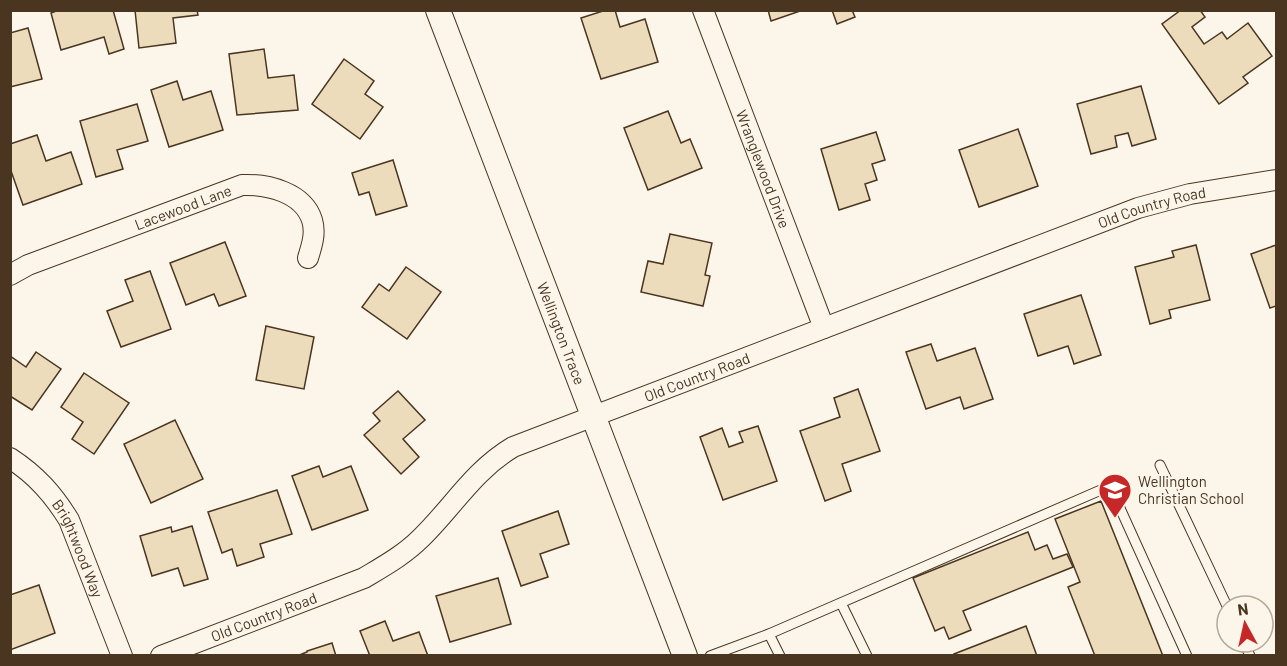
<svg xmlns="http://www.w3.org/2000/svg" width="1287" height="666" viewBox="0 0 1287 666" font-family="Barlow,sans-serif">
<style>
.building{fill:#ecdcbc;stroke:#4a3520;stroke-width:1.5}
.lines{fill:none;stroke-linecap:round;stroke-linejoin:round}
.service-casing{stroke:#4a3520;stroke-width:11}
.minor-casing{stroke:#4a3520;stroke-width:22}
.tertiary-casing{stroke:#4a3520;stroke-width:26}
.service{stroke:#fbf6e9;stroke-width:9}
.minor{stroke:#fbf6e9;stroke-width:20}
.tertiary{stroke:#fbf6e9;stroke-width:24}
.labels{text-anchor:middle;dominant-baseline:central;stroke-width:4.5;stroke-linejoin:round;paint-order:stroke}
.street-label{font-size:15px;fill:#4a3520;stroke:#fbf6e9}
.poi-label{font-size:15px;fill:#4a3520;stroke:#fbf6e9;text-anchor:start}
</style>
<rect width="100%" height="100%" fill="#fbf6e9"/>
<g class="building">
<path d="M 59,10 L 113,10 L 124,49 L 109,54 L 104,37 L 61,50 L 51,13 Z"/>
<path d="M 135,10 L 197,10 L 198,15 L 173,18 L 176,43 L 139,48 Z"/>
<path d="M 606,10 L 615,10 L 620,27 L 645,19 L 658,62 L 601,79 L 581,18 Z"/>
<path d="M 768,10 L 803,10 L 771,21 Z"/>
<path d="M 832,10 L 852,10 L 855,17 L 837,24 Z"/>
<path d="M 1181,10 L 1200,10 L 1205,17 L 1192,27 L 1204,44 L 1222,32 L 1227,39 L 1248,23 L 1272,56 L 1243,77 L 1248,83 L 1219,104 L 1162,24 Z"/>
<path d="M 28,28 L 42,79 L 10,87 L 10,33 Z"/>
<path d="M 264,49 L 268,78 L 294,75 L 298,110 L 237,115 L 229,54 Z"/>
<path d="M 344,59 L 374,81 L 365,94 L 383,107 L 360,139 L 312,104 Z"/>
<path d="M 177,81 L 183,100 L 211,91 L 223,130 L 169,147 L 151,90 Z"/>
<path d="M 1141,86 L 1156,139 L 1132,146 L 1128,133 L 1115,136 L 1117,147 L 1091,154 L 1077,104 Z"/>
<path d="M 137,104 L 148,141 L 117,150 L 123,169 L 96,177 L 80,121 Z"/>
<path d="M 668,111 L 681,143 L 690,139 L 702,168 L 648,190 L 624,128 Z"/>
<path d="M 1018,129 L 1038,186 L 979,207 L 959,150 Z"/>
<path d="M 876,132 L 885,160 L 872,164 L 877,180 L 865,184 L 870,200 L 839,210 L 821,149 Z"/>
<path d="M 37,135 L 46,161 L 71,152 L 82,184 L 23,205 L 10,168 L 10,144 Z"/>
<path d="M 393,160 L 407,206 L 376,215 L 369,192 L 359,195 L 352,173 Z"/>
<path d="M 670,234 L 712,243 L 705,275 L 710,276 L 703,306 L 641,292 L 648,261 L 663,264 Z"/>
<path d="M 225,242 L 246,296 L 219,306 L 214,294 L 186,305 L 170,263 Z"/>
<path d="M 1196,245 L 1210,300 L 1169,310 L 1171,318 L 1150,324 L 1135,267 L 1174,257 L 1172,251 Z"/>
<path d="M 1276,245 L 1276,306 L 1270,308 L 1251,254 Z"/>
<path d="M 406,267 L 441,292 L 407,339 L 362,307 L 379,284 L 389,291 Z"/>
<path d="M 150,271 L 171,329 L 121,347 L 107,311 L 133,301 L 125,280 Z"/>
<path d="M 1081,295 L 1101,355 L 1074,364 L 1068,346 L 1038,356 L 1024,314 Z"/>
<path d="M 266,326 L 314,337 L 304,389 L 256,380 Z"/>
<path d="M 931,344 L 937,361 L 975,348 L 993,399 L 964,409 L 960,397 L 926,409 L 906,352 Z"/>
<path d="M 36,352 L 61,369 L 32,410 L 10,396 L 10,356 L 26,367 Z"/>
<path d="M 84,373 L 129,403 L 94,454 L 72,439 L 83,422 L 61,407 Z"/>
<path d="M 858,389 L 880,451 L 842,464 L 851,491 L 825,501 L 800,431 L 840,417 L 834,398 Z"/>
<path d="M 398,391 L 425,420 L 403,439 L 419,457 L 401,474 L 364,435 L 380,421 L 373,413 Z"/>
<path d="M 175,420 L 203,479 L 151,503 L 124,444 Z"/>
<path d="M 758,426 L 777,481 L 723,500 L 700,437 L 722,428 L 729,447 L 743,442 L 739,432 Z"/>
<path d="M 319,466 L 323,477 L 351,466 L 368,510 L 312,530 L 292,476 Z"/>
<path d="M 277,490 L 292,534 L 260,544 L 264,557 L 237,566 L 232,549 L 222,553 L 208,512 Z"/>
<path d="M 1101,501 L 1163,656 L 1095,656 L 1068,587 L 1080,582 L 1055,519 Z"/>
<path d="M 558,511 L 569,544 L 540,554 L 548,577 L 521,586 L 502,531 Z"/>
<path d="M 192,526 L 208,579 L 184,586 L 178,568 L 152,576 L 140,536 L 171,527 L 172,532 Z"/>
<path d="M 1028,532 L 1035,550 L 1047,545 L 1053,559 L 1067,554 L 1073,567 L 963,611 L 971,630 L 949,639 L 944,627 L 935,631 L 913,578 Z"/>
<path d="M 498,578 L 511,624 L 450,642 L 436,596 Z"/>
<path d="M 39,585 L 55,633 L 10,650 L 10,595 Z"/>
<path d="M 385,621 L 393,641 L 419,632 L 428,656 L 370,656 L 360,631 Z"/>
<path d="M 1026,626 L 1037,656 L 955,656 L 954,654 Z"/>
<path d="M 332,643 L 336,656 L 297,656 L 307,652 L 307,651 Z"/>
</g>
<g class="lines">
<g class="service-casing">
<g id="service">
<path d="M 1160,465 L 1227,606"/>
<path d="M 841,603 L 867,656"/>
<path d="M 769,634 L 780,656"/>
<path d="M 1244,642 L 1250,656"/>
<path d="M 710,656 L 769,634 L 1110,486 L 1187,656"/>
</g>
</g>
<g class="minor-casing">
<g id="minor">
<path id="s1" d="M 703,10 L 824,328"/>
<path id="s2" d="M 10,275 L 28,265 L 242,185 C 267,184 303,192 312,220 C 316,233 312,245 308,258"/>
<path id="s3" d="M 10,458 C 36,475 53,494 69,520 L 122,656"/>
<path id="s4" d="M 161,656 L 364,578 C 384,566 404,555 421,538 C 453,507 473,471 513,447 L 1138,208 L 1190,194 L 1276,180"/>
</g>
</g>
<g class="tertiary-casing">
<g id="tertiary">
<path id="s5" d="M 438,10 L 685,656"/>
</g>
</g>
<use href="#service" class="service"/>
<use href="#minor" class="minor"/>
<use href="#tertiary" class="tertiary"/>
</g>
<defs>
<g id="school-pin" transform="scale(1.725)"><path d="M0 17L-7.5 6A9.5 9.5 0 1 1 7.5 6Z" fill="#c62828" stroke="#fbf6e9"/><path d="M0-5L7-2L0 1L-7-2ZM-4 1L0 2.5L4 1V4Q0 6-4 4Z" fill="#fff"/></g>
</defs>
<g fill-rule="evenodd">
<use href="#school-pin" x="1115" y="490"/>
</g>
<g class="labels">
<g class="street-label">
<text stroke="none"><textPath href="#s1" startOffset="170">Wranglewood Drive</textPath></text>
<text stroke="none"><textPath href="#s2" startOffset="186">Lacewood Lane</textPath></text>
<text stroke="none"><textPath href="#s4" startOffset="1100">Old Country Road</textPath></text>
<text stroke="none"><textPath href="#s5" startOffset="346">Wellington Trace</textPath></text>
<text stroke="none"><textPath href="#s4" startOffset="614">Old Country Road</textPath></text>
<text stroke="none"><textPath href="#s3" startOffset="116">Brightwood Way</textPath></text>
<text stroke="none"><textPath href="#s4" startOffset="110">Old Country Road</textPath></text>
</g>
<g class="poi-label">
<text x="1138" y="481">Wellington<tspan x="1138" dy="17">Christian School</tspan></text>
</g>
</g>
<rect width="1287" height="666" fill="none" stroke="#4a3520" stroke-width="24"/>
<g transform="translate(1245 624) rotate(352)"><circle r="28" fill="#fbf6e9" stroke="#b4a999" stroke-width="1.5"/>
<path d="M0-4.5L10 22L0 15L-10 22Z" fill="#c62828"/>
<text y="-9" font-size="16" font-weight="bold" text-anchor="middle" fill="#4a3520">N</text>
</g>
</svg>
